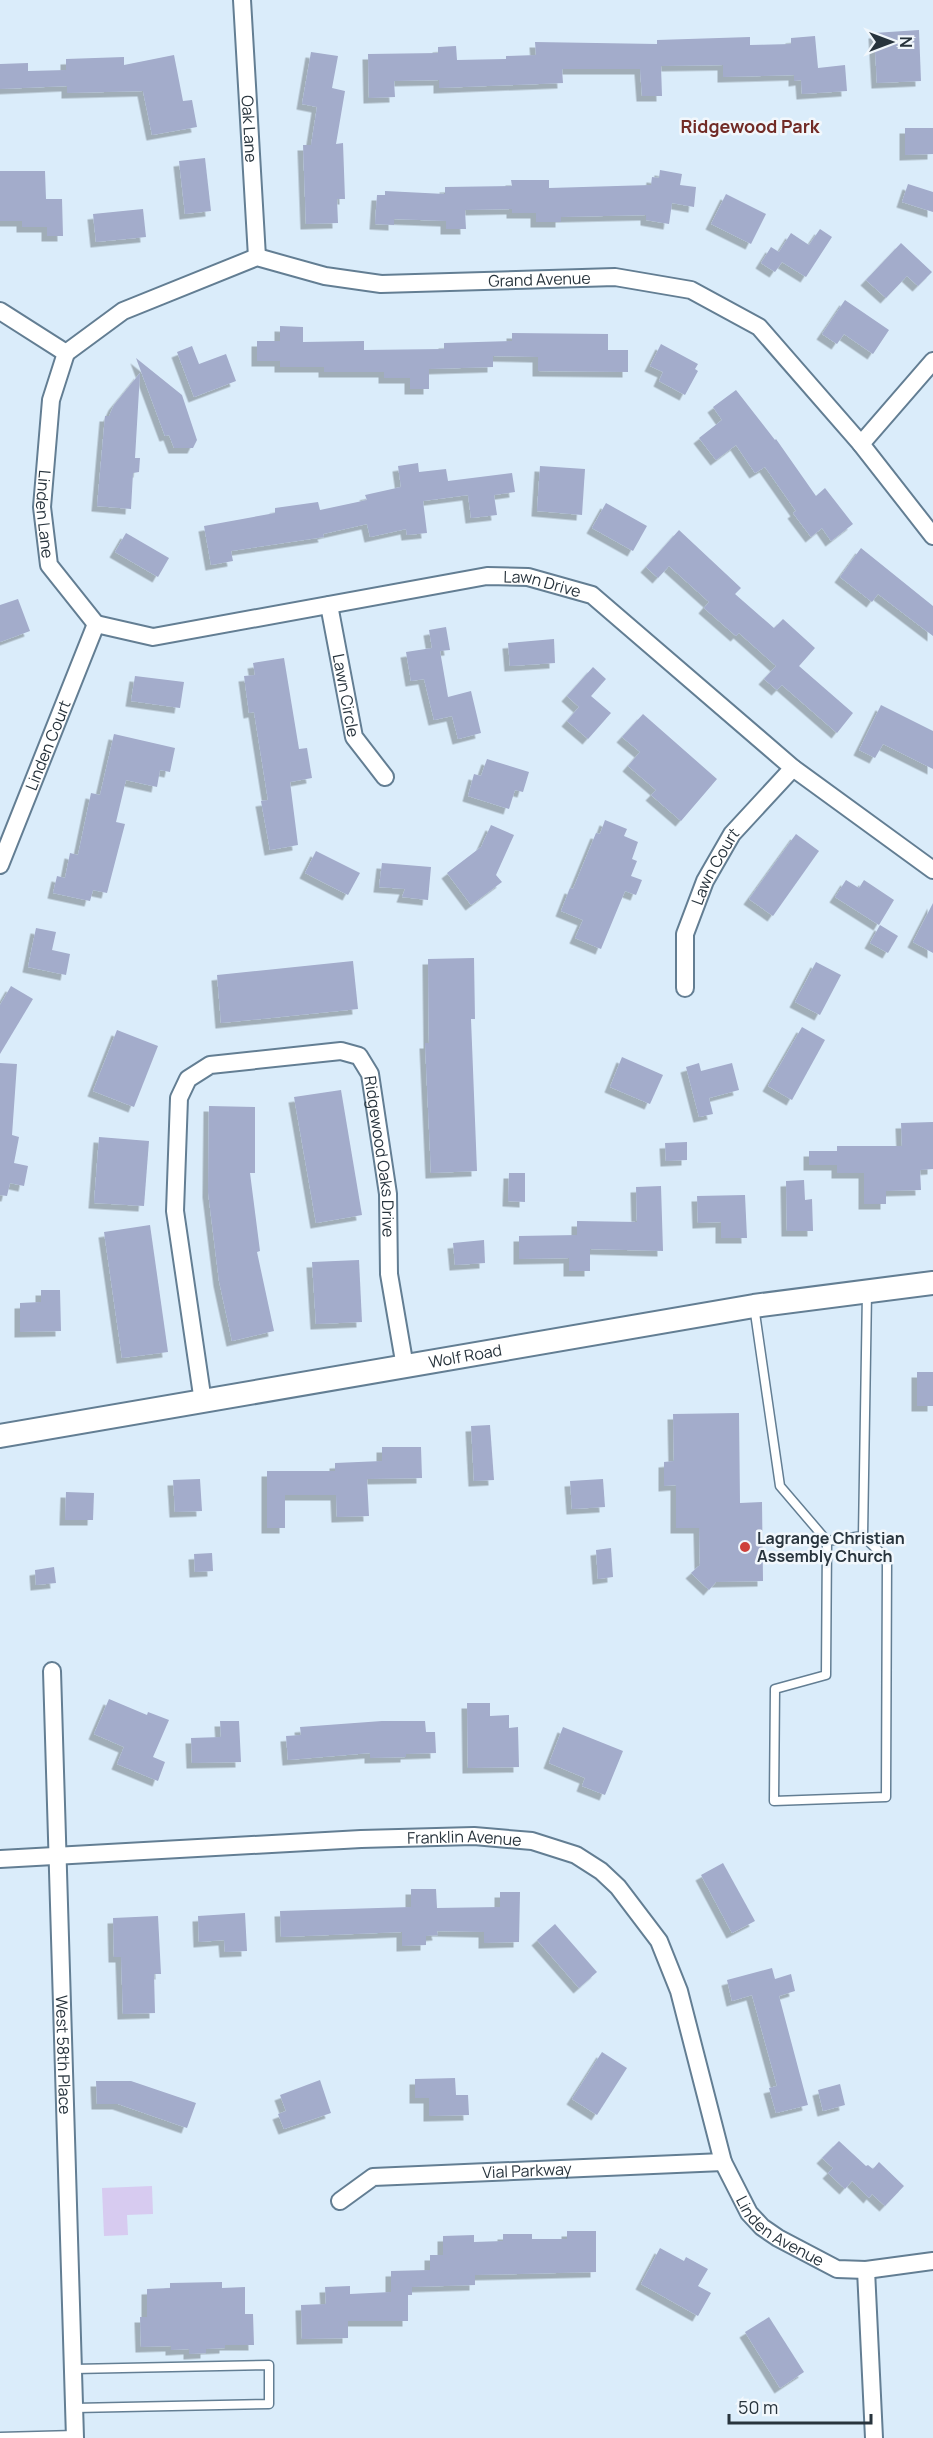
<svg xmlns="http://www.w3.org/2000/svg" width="933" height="2438" viewBox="0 0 933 2438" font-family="Manrope,sans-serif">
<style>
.green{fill:#d7cbf0}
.building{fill:#a3accb;filter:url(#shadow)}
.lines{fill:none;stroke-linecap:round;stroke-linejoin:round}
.service-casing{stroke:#637e93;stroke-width:11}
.minor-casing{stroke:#637e93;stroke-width:20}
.secondary-casing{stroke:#637e93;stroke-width:26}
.service{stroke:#fff;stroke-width:8}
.minor{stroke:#fff;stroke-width:16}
.secondary{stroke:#fff;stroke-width:22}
.poi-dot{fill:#ce3f3a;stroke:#f1f7fc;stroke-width:2}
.labels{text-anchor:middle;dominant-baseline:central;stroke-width:5;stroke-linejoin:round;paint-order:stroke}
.street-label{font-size:16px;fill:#28343d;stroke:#f1f7fc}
.poi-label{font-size:16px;font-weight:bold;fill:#28343d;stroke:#f1f7fc;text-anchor:start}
.neighbourhood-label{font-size:18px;font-weight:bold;fill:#712b26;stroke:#f1f7fc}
</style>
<defs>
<filter id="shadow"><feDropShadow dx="-5.5" dy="5.5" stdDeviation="0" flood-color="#0004"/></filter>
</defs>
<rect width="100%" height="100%" fill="#daecfa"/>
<path class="green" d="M 152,2186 L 153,2214 L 127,2215 L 128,2235 L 104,2236 L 102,2188 Z"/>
<g class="building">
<path d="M 919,30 L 921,81 L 877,83 L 874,33 Z"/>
<path d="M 815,36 L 818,68 L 845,65 L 847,91 L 802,94 L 801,80 L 794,81 L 794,75 L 723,77 L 723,65 L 661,66 L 662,96 L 642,96 L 640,69 L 562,69 L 563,83 L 439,88 L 439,80 L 394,81 L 395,97 L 369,98 L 368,54 L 438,53 L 438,47 L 456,46 L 457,60 L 506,59 L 506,56 L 536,55 L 535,42 L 657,44 L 657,40 L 750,37 L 750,45 L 791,44 L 791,38 Z"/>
<path d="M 311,52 L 338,56 L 332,88 L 345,91 L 336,144 L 343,143 L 345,199 L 337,199 L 338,223 L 306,224 L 303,145 L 311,145 L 317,107 L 302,104 Z"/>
<path d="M 174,55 L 183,101 L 192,100 L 197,127 L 152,135 L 143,91 L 67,93 L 67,86 L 0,89 L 0,64 L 28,63 L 28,71 L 66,70 L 66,59 L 124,57 L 124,65 Z"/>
<path d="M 905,128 L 933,128 L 933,154 L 905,155 Z"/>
<path d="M 205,158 L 211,211 L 185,214 L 179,161 Z"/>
<path d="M 660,170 L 682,174 L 680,185 L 696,187 L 694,207 L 672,203 L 669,224 L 646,220 L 646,215 L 561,217 L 561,222 L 536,222 L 536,213 L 512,213 L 512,209 L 465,210 L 466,229 L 446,229 L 446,221 L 394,219 L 394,225 L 375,224 L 377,195 L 385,195 L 385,191 L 445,194 L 445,187 L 512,186 L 511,180 L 549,180 L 549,188 L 651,185 L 652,177 L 659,178 Z"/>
<path d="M 0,171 L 45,171 L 46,199 L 62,199 L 63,236 L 47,236 L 47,227 L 22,227 L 22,221 L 0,221 Z"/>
<path d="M 908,184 L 933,192 L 933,212 L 902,202 Z"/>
<path d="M 726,194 L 766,214 L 751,244 L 711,224 Z"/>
<path d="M 143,209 L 146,237 L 96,242 L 93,214 Z"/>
<path d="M 820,229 L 832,237 L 806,277 L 782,262 L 775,272 L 761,263 L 771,247 L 779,252 L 791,233 L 809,245 Z"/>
<path d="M 901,243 L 932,272 L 918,286 L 907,276 L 886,298 L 866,280 Z"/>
<path d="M 845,300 L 889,330 L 873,354 L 844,334 L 837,344 L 822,334 Z"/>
<path d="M 280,326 L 303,327 L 303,342 L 364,341 L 364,350 L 444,349 L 444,343 L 512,341 L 512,333 L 608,334 L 608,350 L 628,350 L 628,372 L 538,371 L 538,357 L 493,356 L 493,367 L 429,369 L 429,389 L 410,389 L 410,378 L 384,378 L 384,372 L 324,372 L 324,367 L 280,367 L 280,361 L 257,361 L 257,341 L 280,341 Z"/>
<path d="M 661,344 L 698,364 L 695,369 L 698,371 L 685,395 L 659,381 L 663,372 L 650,366 Z"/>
<path d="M 192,346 L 199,364 L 226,354 L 236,381 L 194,397 L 177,352 Z"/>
<path d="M 136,358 L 182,395 L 197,440 L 193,448 L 174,448 L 169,435 L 165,436 Z"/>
<path d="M 140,373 L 135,458 L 140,458 L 139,472 L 133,473 L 131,509 L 97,506 L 105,416 L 109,416 L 114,405 Z"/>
<path d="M 736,390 L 775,440 L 776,439 L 816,496 L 825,488 L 853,524 L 831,541 L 822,528 L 811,537 L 793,513 L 796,511 L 765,467 L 755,473 L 736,445 L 716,460 L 699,438 L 722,420 L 713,407 Z"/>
<path d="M 418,463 L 419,472 L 446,469 L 448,481 L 512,473 L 515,492 L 494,495 L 497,515 L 471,518 L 468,495 L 423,501 L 427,533 L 407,535 L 406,529 L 370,537 L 367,524 L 323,534 L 324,537 L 231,551 L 233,561 L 211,565 L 204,526 L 275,513 L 275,508 L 318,502 L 320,510 L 367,500 L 365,495 L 401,487 L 398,466 Z"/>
<path d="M 540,466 L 585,469 L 582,515 L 537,511 Z"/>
<path d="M 606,503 L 647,526 L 633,551 L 592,528 Z"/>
<path d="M 679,530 L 741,588 L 735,594 L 774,628 L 783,619 L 815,648 L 799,666 L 853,713 L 837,733 L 782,685 L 777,690 L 764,679 L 776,666 L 739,633 L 736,636 L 704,608 L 709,602 L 669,566 L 658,578 L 646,567 Z"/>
<path d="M 126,533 L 169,558 L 158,577 L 115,552 Z"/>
<path d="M 861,548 L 933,606 L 933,636 L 878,594 L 872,602 L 840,577 Z"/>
<path d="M 18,599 L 30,631 L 0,642 L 0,605 Z"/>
<path d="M 446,627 L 450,650 L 440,651 L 448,697 L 471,691 L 481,733 L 458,739 L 452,716 L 434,720 L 424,679 L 411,681 L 406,652 L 432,648 L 429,630 Z"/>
<path d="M 554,639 L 555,663 L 510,666 L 508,643 Z"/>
<path d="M 284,658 L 299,749 L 307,748 L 312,778 L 290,782 L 298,845 L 270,850 L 261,801 L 268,800 L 254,712 L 249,713 L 244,676 L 255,675 L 253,663 Z"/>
<path d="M 593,667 L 606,679 L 591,696 L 611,713 L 588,739 L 567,721 L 579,707 L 567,696 Z"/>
<path d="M 135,676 L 184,682 L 180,708 L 131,701 Z"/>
<path d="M 881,705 L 933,731 L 933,769 L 883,744 L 875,758 L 859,750 Z"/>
<path d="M 643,714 L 717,779 L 681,821 L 651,795 L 656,790 L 628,766 L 640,752 L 622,737 Z"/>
<path d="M 114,734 L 175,748 L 170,772 L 160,770 L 157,787 L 126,780 L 116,822 L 125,824 L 107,893 L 93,890 L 90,901 L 53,893 L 57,876 L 65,878 L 70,853 L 78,855 L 91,793 L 100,795 Z"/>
<path d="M 487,759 L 529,772 L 523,792 L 515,790 L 509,809 L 468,796 L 474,774 L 481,776 Z"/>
<path d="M 605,820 L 627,829 L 624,836 L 638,842 L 632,859 L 637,861 L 631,876 L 642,880 L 636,895 L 625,891 L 601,949 L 575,938 L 583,920 L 561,911 L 570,888 L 573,889 L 596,833 L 600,834 Z"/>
<path d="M 491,825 L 514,835 L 496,875 L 502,882 L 471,905 L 447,873 L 481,847 Z"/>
<path d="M 796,834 L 819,851 L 773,916 L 749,899 Z"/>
<path d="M 316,851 L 360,873 L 348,895 L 305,873 Z"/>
<path d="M 382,863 L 431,867 L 428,900 L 402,897 L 405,889 L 379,887 Z"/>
<path d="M 846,880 L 859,888 L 864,880 L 894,900 L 879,925 L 835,897 Z"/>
<path d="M 933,903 L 933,953 L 913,942 Z"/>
<path d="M 880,925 L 898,936 L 888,953 L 870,943 Z"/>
<path d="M 36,928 L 56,932 L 52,950 L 70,954 L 66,975 L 28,967 Z"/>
<path d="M 474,958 L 475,1019 L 471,1019 L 477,1171 L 431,1173 L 425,1043 L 429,1043 L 428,959 Z"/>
<path d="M 353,961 L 358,1009 L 221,1023 L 217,975 Z"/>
<path d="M 816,962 L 841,975 L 820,1015 L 795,1002 Z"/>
<path d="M 11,986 L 33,999 L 0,1054 L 0,1005 Z"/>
<path d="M 802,1027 L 825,1040 L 792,1100 L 768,1086 Z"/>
<path d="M 117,1030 L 158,1046 L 134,1107 L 93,1091 Z"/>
<path d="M 622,1057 L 663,1075 L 650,1104 L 610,1087 Z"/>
<path d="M 0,1063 L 17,1064 L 12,1135 L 19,1137 L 14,1163 L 28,1166 L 24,1186 L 10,1183 L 7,1196 L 0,1195 Z"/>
<path d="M 699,1063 L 701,1071 L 732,1063 L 739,1090 L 709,1098 L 713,1114 L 699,1117 L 686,1067 Z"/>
<path d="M 341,1090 L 362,1215 L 316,1223 L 294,1097 Z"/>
<path d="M 209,1106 L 255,1107 L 255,1173 L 250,1173 L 260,1251 L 257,1252 L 274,1331 L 232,1341 L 219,1281 L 208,1192 Z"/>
<path d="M 933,1122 L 933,1169 L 920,1170 L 921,1190 L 886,1191 L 886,1204 L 864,1204 L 864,1173 L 837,1173 L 837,1165 L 809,1165 L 809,1151 L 837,1151 L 837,1146 L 902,1146 L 901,1123 Z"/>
<path d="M 99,1137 L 149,1141 L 144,1206 L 94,1203 Z"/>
<path d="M 687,1142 L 687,1160 L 666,1161 L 665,1143 Z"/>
<path d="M 509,1173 L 525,1173 L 525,1202 L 508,1201 Z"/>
<path d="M 804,1180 L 805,1200 L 812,1199 L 813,1231 L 787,1231 L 786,1181 Z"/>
<path d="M 661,1186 L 663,1251 L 590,1249 L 590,1271 L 569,1271 L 569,1258 L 519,1259 L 519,1236 L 577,1235 L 577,1221 L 637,1222 L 636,1187 Z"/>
<path d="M 745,1195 L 747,1238 L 721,1238 L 721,1222 L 698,1223 L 697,1196 Z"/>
<path d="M 150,1225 L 168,1352 L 122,1358 L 104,1232 Z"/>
<path d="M 484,1240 L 485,1263 L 455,1265 L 453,1243 Z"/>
<path d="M 359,1260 L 362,1322 L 316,1324 L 312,1262 Z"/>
<path d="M 41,1290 L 60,1290 L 61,1331 L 20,1332 L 20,1303 L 41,1302 Z"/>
<rect x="917" y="1372" width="16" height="34"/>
<path d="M 739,1413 L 740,1503 L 762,1502 L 763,1581 L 716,1582 L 709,1590 L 691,1573 L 700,1565 L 699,1528 L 676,1528 L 676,1485 L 664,1486 L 664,1462 L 674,1461 L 673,1414 Z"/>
<path d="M 490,1425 L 494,1480 L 474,1481 L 471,1426 Z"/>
<path d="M 382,1447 L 421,1447 L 422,1478 L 367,1479 L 369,1516 L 337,1517 L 336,1495 L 285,1495 L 285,1528 L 267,1528 L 267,1471 L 335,1471 L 335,1463 L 382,1461 Z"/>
<path d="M 200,1479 L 202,1511 L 175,1512 L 173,1480 Z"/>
<path d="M 603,1479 L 605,1507 L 572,1509 L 570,1481 Z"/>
<path d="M 66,1492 L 94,1493 L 93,1520 L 65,1520 Z"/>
<path d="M 611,1548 L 613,1577 L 598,1579 L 596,1550 Z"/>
<path d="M 212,1553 L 213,1571 L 195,1572 L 194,1554 Z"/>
<path d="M 54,1567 L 56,1583 L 36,1585 L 35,1570 Z"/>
<path d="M 109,1699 L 147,1715 L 148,1712 L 169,1720 L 153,1757 L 165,1762 L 158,1781 L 117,1764 L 124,1747 L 94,1734 Z"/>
<path d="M 467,1703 L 490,1703 L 490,1716 L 509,1715 L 509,1728 L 518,1727 L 519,1767 L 468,1768 Z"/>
<path d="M 220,1721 L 239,1721 L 241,1762 L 192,1763 L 191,1738 L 221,1737 Z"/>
<path d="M 382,1721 L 425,1721 L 426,1732 L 435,1732 L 436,1753 L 406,1754 L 406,1757 L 370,1758 L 370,1753 L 288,1760 L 286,1736 L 301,1735 L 300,1727 Z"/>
<path d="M 563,1727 L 623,1751 L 605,1795 L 582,1786 L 585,1778 L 549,1763 Z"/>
<path d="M 723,1863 L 755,1921 L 732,1933 L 701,1875 Z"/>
<path d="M 411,1889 L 436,1889 L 437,1908 L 500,1907 L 500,1892 L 520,1892 L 519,1942 L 484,1943 L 484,1932 L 437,1931 L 438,1935 L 426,1936 L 426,1945 L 402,1946 L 402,1932 L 281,1937 L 280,1911 L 411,1907 Z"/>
<path d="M 245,1913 L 247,1951 L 225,1952 L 224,1940 L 199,1942 L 198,1916 Z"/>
<path d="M 158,1916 L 161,1974 L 154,1974 L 155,2013 L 123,2014 L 121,1957 L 114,1957 L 113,1918 Z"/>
<path d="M 555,1924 L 597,1972 L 579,1988 L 537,1940 Z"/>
<path d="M 772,1968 L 775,1979 L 791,1974 L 795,1991 L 779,1996 L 808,2105 L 776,2113 L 769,2088 L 777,2086 L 752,1995 L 732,2001 L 727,1980 Z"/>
<path d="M 602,2052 L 627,2068 L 597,2115 L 572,2099 Z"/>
<path d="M 455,2078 L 456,2095 L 468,2095 L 469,2115 L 429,2116 L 429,2098 L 415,2098 L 415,2079 Z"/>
<path d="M 320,2080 L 331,2113 L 284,2129 L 278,2114 L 286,2111 L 280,2095 Z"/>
<path d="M 96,2081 L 131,2081 L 196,2103 L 187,2128 L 118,2104 L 97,2104 Z"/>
<path d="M 840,2084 L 845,2105 L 823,2111 L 818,2090 Z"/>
<path d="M 839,2141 L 866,2166 L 868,2165 L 873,2169 L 879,2162 L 904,2186 L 885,2206 L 872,2194 L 869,2198 L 852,2181 L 845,2189 L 828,2173 L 833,2168 L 822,2158 Z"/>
<path d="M 567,2231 L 596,2231 L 596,2272 L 475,2275 L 475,2285 L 412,2287 L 412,2295 L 408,2295 L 408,2321 L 348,2321 L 348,2338 L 302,2339 L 301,2305 L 326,2304 L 325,2287 L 350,2286 L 350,2294 L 391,2292 L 391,2271 L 430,2270 L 430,2255 L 443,2255 L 443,2236 L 474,2235 L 474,2242 L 503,2241 L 503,2234 L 532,2234 L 532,2239 L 567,2239 Z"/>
<path d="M 660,2248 L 684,2261 L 686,2257 L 708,2269 L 698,2286 L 711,2293 L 698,2316 L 641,2284 Z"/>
<path d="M 222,2282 L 222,2288 L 245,2287 L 245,2314 L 253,2314 L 254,2345 L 225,2345 L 225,2348 L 206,2349 L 206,2353 L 189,2354 L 189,2349 L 171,2350 L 171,2346 L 141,2347 L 140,2317 L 147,2317 L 147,2289 L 170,2288 L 170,2283 Z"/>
<path d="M 769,2317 L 804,2372 L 780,2388 L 745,2332 Z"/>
</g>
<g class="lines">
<g class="service-casing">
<g id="service">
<path d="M 754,1306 L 780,1486 L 827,1541"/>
<path d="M 863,1536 L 827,1541 L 826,1675 L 775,1689 L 774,1801 L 886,1797 L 887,1559 L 863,1536 L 867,1292"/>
<path d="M 74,2369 L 269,2365 L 269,2404 L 75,2408"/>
<path d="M 0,2437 L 75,2435"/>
</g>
</g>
<g class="minor-casing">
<g id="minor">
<path id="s1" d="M 242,0 L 257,257"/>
<path d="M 0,311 L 66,353"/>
<path id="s2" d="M 66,353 L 123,311 L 257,257 L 325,276 L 381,284 L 615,277 L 691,290 L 759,327 L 861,444 L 933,536"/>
<path id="s3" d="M 66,353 L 51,400 L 42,507 L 49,565 L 96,624"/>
<path d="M 861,444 L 933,361"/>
<path id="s4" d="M 329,605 L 354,737 L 385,777"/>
<path id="s5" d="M 96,624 L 153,637 L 487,576 L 528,577 L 592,595 L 793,768 L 933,870"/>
<path id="s6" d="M 0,865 L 96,624"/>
<path id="s7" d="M 685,988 L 685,934 L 705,881 L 732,834 L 793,768"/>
<path id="s8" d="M 203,1402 L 175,1211 L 179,1098 L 188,1079 L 210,1065 L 341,1051 L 359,1056 L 370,1074 L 388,1194 L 389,1274 L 405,1367"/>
<path id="s9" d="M 52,1671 L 75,2438"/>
<path id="s10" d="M 0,1859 L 361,1839 L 474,1836 L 532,1841 L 576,1855 L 601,1871 L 618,1887 L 659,1941 L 679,1991 L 723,2162 L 749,2213 L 762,2227 L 778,2238 L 837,2269 L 866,2270 L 933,2261"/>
<path id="s11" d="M 340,2201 L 373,2177 L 723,2162"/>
<path d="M 866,2270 L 874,2438"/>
</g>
</g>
<g class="secondary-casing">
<g id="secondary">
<path id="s12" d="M 0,1436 L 754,1306 L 933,1283"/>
</g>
</g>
<use href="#service" class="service"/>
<use href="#minor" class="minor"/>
<use href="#secondary" class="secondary"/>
</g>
<circle class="poi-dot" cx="745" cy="1547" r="6"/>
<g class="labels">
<g class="street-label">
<text stroke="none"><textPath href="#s1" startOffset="129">Oak Lane</textPath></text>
<text stroke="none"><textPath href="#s2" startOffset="501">Grand Avenue</textPath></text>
<text stroke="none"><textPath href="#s3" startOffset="164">Linden Lane</textPath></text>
<text stroke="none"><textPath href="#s5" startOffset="454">Lawn Drive</textPath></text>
<text stroke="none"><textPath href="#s4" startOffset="92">Lawn Circle</textPath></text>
<text stroke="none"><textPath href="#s6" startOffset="129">Linden Court</textPath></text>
<text stroke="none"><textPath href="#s7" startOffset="128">Lawn Court</textPath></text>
<text stroke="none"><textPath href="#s8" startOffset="608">Ridgewood Oaks Drive</textPath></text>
<text stroke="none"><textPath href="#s12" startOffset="472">Wolf Road</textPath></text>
<text stroke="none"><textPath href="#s10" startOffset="465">Franklin Avenue</textPath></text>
<text stroke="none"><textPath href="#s9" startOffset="384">West 58th Place</textPath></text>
<text stroke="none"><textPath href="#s11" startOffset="195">Vial Parkway</textPath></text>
<text stroke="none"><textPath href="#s10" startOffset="1023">Linden Avenue</textPath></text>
</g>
<g class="poi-label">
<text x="757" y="1538">Lagrange Christian<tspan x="757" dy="18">Assembly Church</tspan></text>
</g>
<g class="neighbourhood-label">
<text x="750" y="126">Ridgewood Park</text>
</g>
</g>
<g transform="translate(891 42) rotate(90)" stroke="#f1f7fc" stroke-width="4.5" paint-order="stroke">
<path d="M0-4.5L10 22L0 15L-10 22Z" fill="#28343d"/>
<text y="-9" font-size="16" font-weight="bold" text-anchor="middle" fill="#28343d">N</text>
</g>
<path d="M729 2414v9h142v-9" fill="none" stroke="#28343d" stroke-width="3"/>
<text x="738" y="2414" font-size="18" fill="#28343d" stroke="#f1f7fc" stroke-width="4.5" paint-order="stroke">50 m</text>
</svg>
